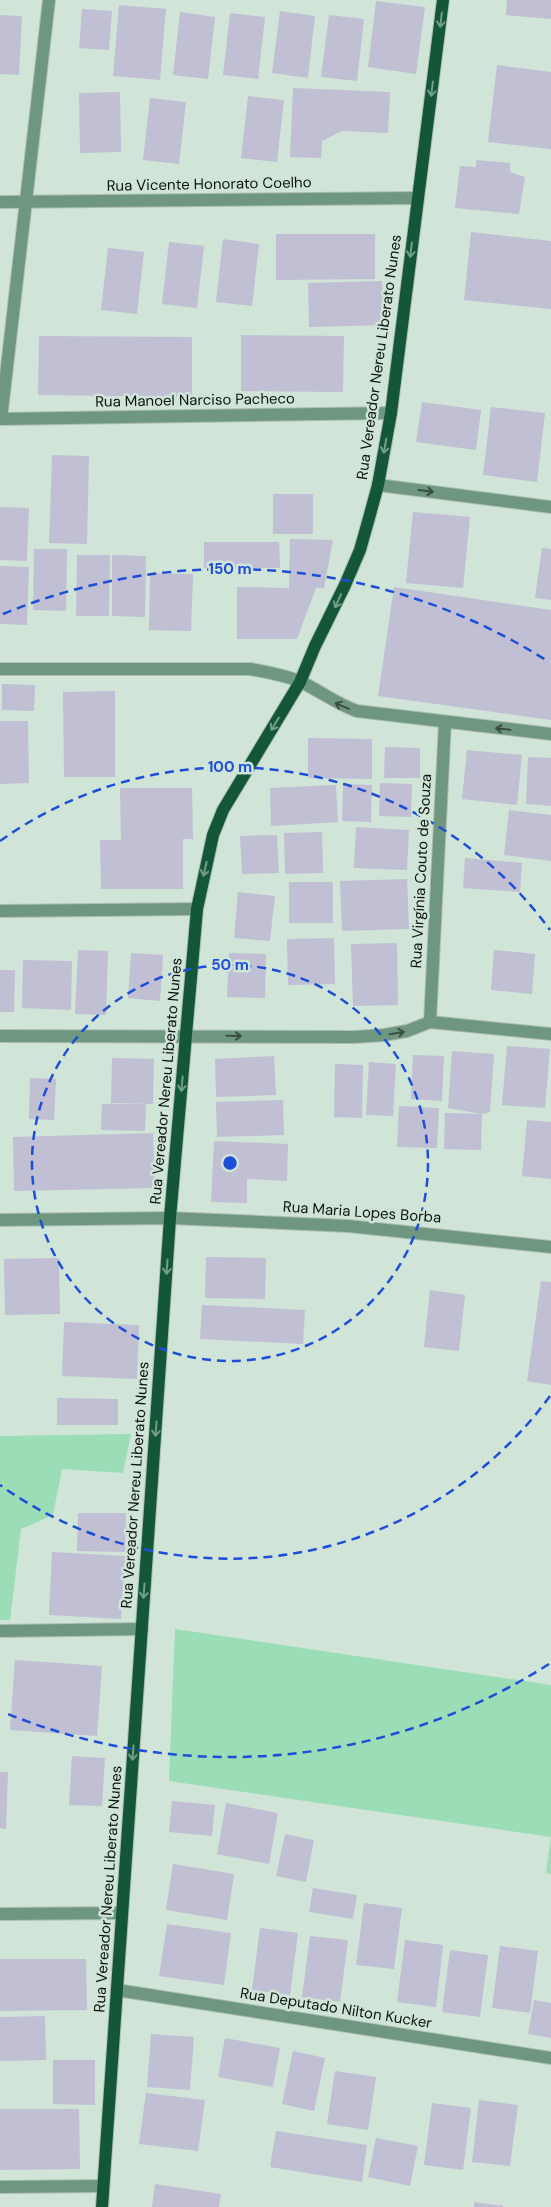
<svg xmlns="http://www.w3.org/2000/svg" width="551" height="2207" viewBox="0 0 551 2207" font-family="'DM Sans',sans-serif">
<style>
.green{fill:#9bddb6}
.building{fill:#c0bfd3}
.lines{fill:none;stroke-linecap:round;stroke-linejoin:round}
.minor-casing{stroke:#adbfb4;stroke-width:14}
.major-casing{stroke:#adbfb4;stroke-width:14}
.minor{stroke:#6f977f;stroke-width:12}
.major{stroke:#145738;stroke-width:12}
.oneway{stroke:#729e88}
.oneway2{stroke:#394f42}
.ring{fill:none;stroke:#1d4ed8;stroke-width:2.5;stroke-dasharray:9 6}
.labels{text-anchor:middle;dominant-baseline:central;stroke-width:5;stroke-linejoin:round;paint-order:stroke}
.street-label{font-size:15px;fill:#0d1410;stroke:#d0e4d8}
.centre{fill:#1d4ed8;stroke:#d0e4d8;stroke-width:2.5}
.ring-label{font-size:15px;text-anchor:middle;font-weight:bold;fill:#1d4ed8;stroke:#d0e4d8;stroke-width:5;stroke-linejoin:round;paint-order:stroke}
</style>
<rect width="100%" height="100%" fill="#d0e4d8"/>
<g class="green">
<path d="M 131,1434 L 123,1473 L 62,1469 L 53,1515 L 21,1529 L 10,1620 L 0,1620 L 0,1436 Z"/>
<path d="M 175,1629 L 551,1685 L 551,1874 L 546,1873 L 551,1837 L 169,1781 Z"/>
</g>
<g class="building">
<path d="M 507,0 L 551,0 L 551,19 L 506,15 Z"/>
<path d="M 376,1 L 425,7 L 416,74 L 368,67 Z"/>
<path d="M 119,5 L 166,9 L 160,80 L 113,76 Z"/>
<path d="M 82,9 L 112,11 L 109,50 L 79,48 Z"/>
<path d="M 280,11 L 315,16 L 308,78 L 272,73 Z"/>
<path d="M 180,12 L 215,17 L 208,79 L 173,75 Z"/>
<path d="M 230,13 L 265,17 L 258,79 L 223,75 Z"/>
<path d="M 0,15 L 22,16 L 19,75 L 0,74 Z"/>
<path d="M 329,15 L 364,19 L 357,81 L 321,77 Z"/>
<path d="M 497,65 L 551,72 L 551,149 L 488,142 Z"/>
<path d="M 293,88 L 390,92 L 388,133 L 342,131 L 322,141 L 321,158 L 290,157 Z"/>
<path d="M 120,92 L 121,152 L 80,153 L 79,93 Z"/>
<path d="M 248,96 L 284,100 L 277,162 L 241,158 Z"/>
<path d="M 150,98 L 186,102 L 179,164 L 143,160 Z"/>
<path d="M 476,160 L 510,163 L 510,172 L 525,177 L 519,214 L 455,208 L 460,166 L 476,167 Z"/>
<path d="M 471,232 L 551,241 L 551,309 L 464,300 Z"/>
<path d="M 276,234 L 375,234 L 375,279 L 276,280 Z"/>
<path d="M 223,239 L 259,244 L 252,306 L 216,302 Z"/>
<path d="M 169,242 L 204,246 L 197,308 L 162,304 Z"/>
<path d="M 108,248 L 144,252 L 137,314 L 101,310 Z"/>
<path d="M 382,281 L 384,325 L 309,327 L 308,283 Z"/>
<path d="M 241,335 L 344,336 L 343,392 L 241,391 Z"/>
<path d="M 39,336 L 192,337 L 192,397 L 38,395 Z"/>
<path d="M 422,402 L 481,410 L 476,450 L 416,442 Z"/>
<path d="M 491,407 L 545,413 L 537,482 L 483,475 Z"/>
<path d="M 52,455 L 89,456 L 87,544 L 49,543 Z"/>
<rect x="273" y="494" width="40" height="40"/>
<path d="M 0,507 L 29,508 L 27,561 L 0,560 Z"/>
<path d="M 413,512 L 470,517 L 463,588 L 406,583 Z"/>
<path d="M 290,539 L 333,540 L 324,588 L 316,588 L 297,639 L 237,639 L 237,587 L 289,588 Z"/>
<path d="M 204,542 L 279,542 L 280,568 L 204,568 Z"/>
<path d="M 542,548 L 551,549 L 551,600 L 535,598 Z"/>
<path d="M 34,549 L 67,549 L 66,611 L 33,610 Z"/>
<path d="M 77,555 L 110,555 L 109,616 L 76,616 Z"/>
<path d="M 112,555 L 146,556 L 145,617 L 112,616 Z"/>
<path d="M 0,566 L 29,567 L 27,625 L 0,624 Z"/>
<path d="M 150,573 L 193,574 L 191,631 L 149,630 Z"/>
<path d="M 394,587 L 551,610 L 551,720 L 378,696 Z"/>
<path d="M 2,684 L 35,685 L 34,711 L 2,710 Z"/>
<path d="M 115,691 L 115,777 L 64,777 L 63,692 Z"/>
<path d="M 0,721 L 28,721 L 29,783 L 0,784 Z"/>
<path d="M 308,738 L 372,739 L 372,779 L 308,778 Z"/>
<path d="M 385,747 L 420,748 L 420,778 L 384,778 Z"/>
<path d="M 467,750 L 522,755 L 517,805 L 462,799 Z"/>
<path d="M 528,757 L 551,758 L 551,806 L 526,804 Z"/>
<path d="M 380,783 L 412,784 L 411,817 L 379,816 Z"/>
<path d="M 343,784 L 372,785 L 371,822 L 342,821 Z"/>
<path d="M 336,785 L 338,822 L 271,826 L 270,788 Z"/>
<path d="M 120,788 L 192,788 L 193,839 L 183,839 L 183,889 L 101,889 L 100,840 L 121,840 Z"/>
<path d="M 509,810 L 551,815 L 551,861 L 504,855 Z"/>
<path d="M 356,827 L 409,830 L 407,870 L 354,868 Z"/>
<path d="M 322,832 L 323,873 L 285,874 L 284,833 Z"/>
<path d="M 277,835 L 279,873 L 242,874 L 240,836 Z"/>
<path d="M 465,858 L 522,863 L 520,892 L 463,888 Z"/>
<path d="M 407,879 L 409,929 L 342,931 L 340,881 Z"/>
<rect x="289" y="882" width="44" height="41"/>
<path d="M 238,892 L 275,896 L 270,941 L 234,938 Z"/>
<path d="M 334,938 L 335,984 L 288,985 L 287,939 Z"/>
<path d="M 397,943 L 398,1005 L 353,1006 L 351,944 Z"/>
<path d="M 78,950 L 108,951 L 106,1015 L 75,1014 Z"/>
<path d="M 494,950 L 535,954 L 532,994 L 491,990 Z"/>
<path d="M 131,953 L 163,955 L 160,1001 L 128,998 Z"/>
<path d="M 229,953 L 266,954 L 265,998 L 227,997 Z"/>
<path d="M 23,960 L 72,961 L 71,1010 L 22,1008 Z"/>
<path d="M 0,970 L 15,970 L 14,1012 L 0,1012 Z"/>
<path d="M 507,1046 L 550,1049 L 545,1108 L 502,1105 Z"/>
<path d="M 452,1051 L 494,1054 L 490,1112 L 482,1114 L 448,1108 Z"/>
<path d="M 413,1055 L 444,1056 L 442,1101 L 411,1099 Z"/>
<path d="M 274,1056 L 276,1095 L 216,1097 L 215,1059 Z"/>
<path d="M 112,1058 L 154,1059 L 153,1104 L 111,1103 Z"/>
<path d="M 369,1062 L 396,1064 L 393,1116 L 366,1115 Z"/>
<path d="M 335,1064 L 363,1065 L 362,1118 L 334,1117 Z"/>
<path d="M 30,1078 L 56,1079 L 54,1120 L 29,1119 Z"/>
<path d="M 283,1100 L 284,1135 L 217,1137 L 216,1102 Z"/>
<path d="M 102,1104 L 146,1104 L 145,1131 L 101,1130 Z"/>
<path d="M 399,1106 L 439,1108 L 437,1148 L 397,1147 Z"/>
<path d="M 445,1113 L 482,1114 L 481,1150 L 444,1149 Z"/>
<path d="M 527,1120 L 551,1122 L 551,1179 L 522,1176 Z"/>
<path d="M 153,1133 L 155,1188 L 14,1191 L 13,1137 Z"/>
<path d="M 214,1141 L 288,1144 L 287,1181 L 247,1179 L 247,1203 L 211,1202 Z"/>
<path d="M 206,1257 L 266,1258 L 265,1299 L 205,1298 Z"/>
<path d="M 59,1258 L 60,1314 L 5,1315 L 4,1259 Z"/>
<path d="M 541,1281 L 551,1282 L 551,1385 L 527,1381 Z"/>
<path d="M 430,1290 L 465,1295 L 459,1351 L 424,1347 Z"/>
<path d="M 202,1305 L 305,1310 L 303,1344 L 200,1339 Z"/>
<path d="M 64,1322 L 139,1325 L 137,1379 L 62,1376 Z"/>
<path d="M 57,1398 L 118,1399 L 118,1425 L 57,1425 Z"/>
<path d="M 78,1513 L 126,1513 L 125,1552 L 77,1551 Z"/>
<path d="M 52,1552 L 125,1556 L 121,1619 L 49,1615 Z"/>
<path d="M 15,1660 L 102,1666 L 97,1736 L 10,1730 Z"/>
<path d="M 72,1756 L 105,1758 L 102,1806 L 69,1805 Z"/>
<path d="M 0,1772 L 8,1772 L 6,1829 L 0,1828 Z"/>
<path d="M 172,1801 L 215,1805 L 212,1836 L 169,1832 Z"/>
<path d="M 226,1803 L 278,1813 L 269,1864 L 217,1854 Z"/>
<path d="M 285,1834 L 314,1840 L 306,1882 L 276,1876 Z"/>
<path d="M 173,1864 L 234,1874 L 227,1920 L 166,1910 Z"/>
<path d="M 313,1888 L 357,1895 L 353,1919 L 309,1912 Z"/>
<path d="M 364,1903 L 402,1908 L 394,1969 L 356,1965 Z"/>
<path d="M 167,1924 L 231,1933 L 224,1985 L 159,1976 Z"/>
<path d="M 260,1928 L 298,1933 L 290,1995 L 252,1990 Z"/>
<path d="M 310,1936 L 348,1940 L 340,2002 L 302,1997 Z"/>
<path d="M 405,1940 L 443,1945 L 436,2007 L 397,2002 Z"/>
<path d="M 500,1946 L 538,1951 L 530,2013 L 492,2008 Z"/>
<path d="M 450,1950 L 488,1955 L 480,2017 L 442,2012 Z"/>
<path d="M 0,1959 L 86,1959 L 87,2010 L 0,2011 Z"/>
<path d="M 534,2000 L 551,2003 L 551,2038 L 528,2034 Z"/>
<path d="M 45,2016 L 46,2060 L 0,2061 L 0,2017 Z"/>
<path d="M 151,2034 L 194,2037 L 190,2090 L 147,2087 Z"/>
<path d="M 225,2038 L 280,2048 L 273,2087 L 218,2077 Z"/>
<path d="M 293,2051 L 325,2058 L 314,2111 L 282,2104 Z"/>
<path d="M 53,2060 L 95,2060 L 95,2105 L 53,2104 Z"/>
<path d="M 335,2071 L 376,2077 L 368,2130 L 327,2124 Z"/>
<path d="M 146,2093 L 205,2100 L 198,2151 L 139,2144 Z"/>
<path d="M 479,2100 L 518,2105 L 510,2166 L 472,2162 Z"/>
<path d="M 432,2103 L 471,2108 L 463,2170 L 424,2165 Z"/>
<path d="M 0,2109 L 79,2109 L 80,2169 L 0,2170 Z"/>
<path d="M 276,2131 L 367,2145 L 362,2182 L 270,2167 Z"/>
<path d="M 376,2138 L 418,2146 L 410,2186 L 368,2177 Z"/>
<path d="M 155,2184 L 221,2194 L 219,2207 L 152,2207 Z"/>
<path d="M 474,2202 L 503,2206 L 503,2207 L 474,2207 Z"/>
</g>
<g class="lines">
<g class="minor-casing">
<g id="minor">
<path d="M 0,202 L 418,198"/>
<path d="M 0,419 L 391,413"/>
<path d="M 1,419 L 49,0"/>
<path d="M 378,485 L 551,507"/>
<path d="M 0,669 L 250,669 C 267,672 283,675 299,681 C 319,690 336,704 357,711 L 551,734"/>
<path d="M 0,911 L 197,909"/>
<path d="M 430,1022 L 445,722"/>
<path d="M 0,1036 L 355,1037 L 384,1035 L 407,1031 L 430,1022 L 551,1034"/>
<path d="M 0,1220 L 170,1218 L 348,1226 L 551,1247"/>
<path d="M 0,1631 L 142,1629"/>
<path d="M 0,1914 L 122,1913"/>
<path d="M 117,1990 L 551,2058"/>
<path d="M 0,2187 L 103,2186"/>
</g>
</g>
<g class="major-casing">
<path id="major" d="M 102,2207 L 170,1218 L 197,909 L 213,835 L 223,810 L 300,682 L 315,646 L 345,585 L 360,550 L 369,518 L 378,485 L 391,413 L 443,0"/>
</g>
<use href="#minor" class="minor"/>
<use href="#major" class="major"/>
</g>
<defs><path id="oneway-shaft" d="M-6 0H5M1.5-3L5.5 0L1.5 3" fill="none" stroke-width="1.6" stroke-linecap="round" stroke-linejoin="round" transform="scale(1.25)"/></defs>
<g class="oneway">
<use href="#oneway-shaft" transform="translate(441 20) rotate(97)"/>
<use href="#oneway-shaft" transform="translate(432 89) rotate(97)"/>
<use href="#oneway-shaft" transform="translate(411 250) rotate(97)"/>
<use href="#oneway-shaft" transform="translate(385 446) rotate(100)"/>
<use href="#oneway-shaft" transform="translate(338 601) rotate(114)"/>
<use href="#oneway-shaft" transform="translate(275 724) rotate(121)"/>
<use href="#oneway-shaft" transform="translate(205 869) rotate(103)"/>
<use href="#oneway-shaft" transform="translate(182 1084) rotate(95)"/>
<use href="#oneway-shaft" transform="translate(167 1267) rotate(94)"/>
<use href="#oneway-shaft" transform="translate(156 1429) rotate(94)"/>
<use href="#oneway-shaft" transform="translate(144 1591) rotate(94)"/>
<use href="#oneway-shaft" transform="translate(133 1753) rotate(94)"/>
</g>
<g class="oneway2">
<use href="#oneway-shaft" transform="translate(426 491) rotate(7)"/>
<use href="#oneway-shaft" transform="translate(342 706) rotate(-157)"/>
<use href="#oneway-shaft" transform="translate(503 729) rotate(-173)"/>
<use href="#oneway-shaft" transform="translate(397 1033) rotate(-10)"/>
<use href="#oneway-shaft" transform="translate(234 1036) rotate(1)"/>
</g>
<g class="ring">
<circle cx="230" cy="1163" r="198"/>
<path d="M550 1396A396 396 0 0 1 0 1485M0 841A396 396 0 0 1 550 930"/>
<path d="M549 1664A594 594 0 0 1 3 1712M3 614A594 594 0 0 1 549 662"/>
</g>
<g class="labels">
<g class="street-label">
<text transform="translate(209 184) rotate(-1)">Rua Vicente Honorato Coelho</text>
<text transform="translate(379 357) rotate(-82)">Rua Vereador Nereu Liberato Nunes</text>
<text transform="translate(195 400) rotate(-1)">Rua Manoel Narciso Pacheco</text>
<text transform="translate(421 871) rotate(-87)">Rua Virgínia Couto de Souza</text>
<text transform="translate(166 1081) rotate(-85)">Rua Vereador Nereu Liberato Nunes</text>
<text transform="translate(362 1212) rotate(4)">Rua Maria Lopes Borba</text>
<text transform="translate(135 1485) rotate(-86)">Rua Vereador Nereu Liberato Nunes</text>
<text transform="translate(108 1889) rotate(-86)">Rua Vereador Nereu Liberato Nunes</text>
<text transform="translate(336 2008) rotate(9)">Rua Deputado Nilton Kucker</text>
</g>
</g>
<circle cx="230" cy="1163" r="8" class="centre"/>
<g class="ring-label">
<text x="230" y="574">150 m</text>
<text x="230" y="772">100 m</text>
<text x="230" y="970">50 m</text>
</g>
</svg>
